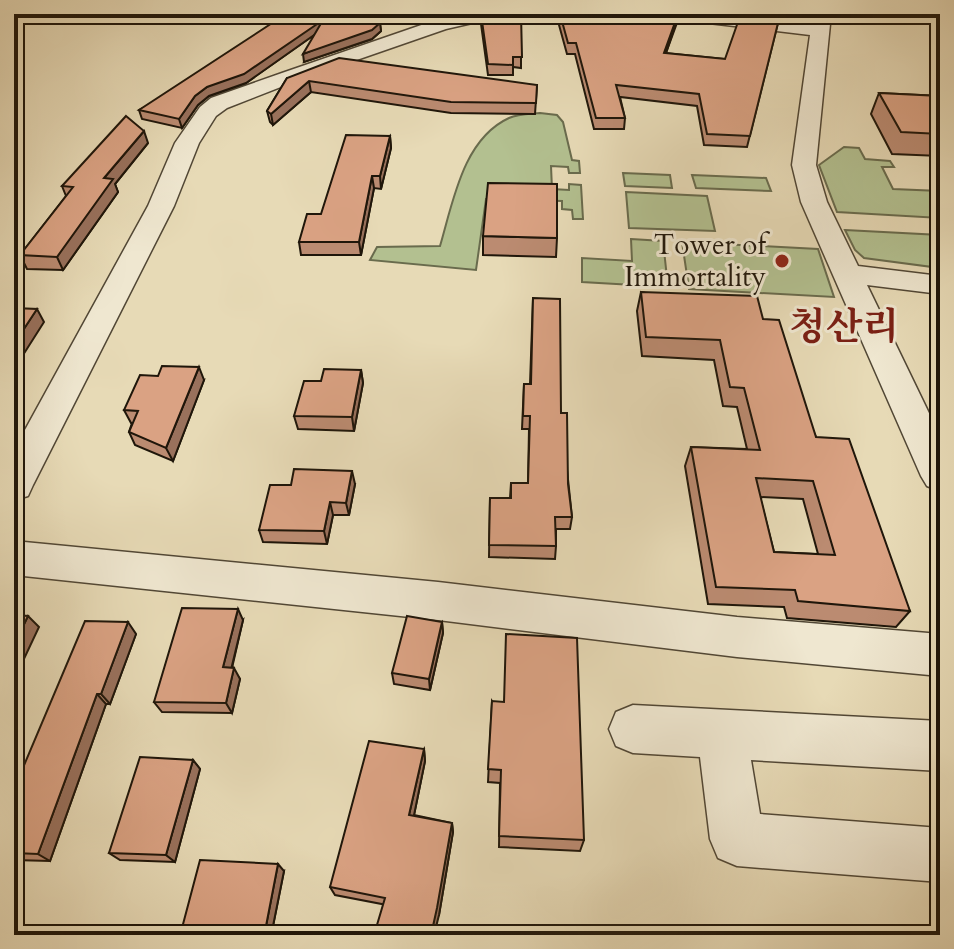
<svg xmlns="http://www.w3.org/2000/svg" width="954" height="949" viewBox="0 0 954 949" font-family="Cardo,'Noto Serif KR',serif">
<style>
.green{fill:#b3c090;stroke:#696b4d;stroke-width:2}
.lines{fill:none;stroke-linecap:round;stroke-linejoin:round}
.street-casing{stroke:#514735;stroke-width:3}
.street{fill:#efe7d0;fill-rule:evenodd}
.wall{fill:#bb8b71;stroke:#1f160a;stroke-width:2;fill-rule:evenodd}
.shaded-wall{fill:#99715c;stroke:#1f160a;stroke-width:2}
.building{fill:#daa283;stroke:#1f160a;stroke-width:2;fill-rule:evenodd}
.poi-dot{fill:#8f2418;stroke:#efe7d0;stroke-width:3}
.labels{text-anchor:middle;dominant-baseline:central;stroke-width:6;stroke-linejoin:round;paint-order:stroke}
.far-poi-label{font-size:28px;fill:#1f160a;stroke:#efe7d0;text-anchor:end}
.quarter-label{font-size:38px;font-weight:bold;fill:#7a1f14;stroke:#efe7d0}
</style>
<rect width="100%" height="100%" fill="#e7dab6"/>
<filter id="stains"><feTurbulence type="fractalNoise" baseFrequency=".0025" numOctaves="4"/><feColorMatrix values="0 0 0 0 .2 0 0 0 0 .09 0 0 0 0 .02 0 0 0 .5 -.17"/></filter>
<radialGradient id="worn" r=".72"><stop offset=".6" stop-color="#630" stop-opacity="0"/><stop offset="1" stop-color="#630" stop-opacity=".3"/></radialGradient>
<g class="green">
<path d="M 540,113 L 557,115 L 563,122 L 572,160 L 579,161 L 580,173 L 569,173 L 568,167 L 551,166 L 552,189 L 569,190 L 569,184 L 581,185 L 583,219 L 573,219 L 572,210 L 562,209 L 562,201 L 486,199 L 476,270 L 370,260 L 377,247 L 440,246 C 453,202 463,139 509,118 C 518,114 530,114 540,113 Z"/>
<path d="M 844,147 L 859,148 L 865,159 L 890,161 L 894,167 L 882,167 L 893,189 L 940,191 L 940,218 L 837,212 L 819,165 Z"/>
<path d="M 623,173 L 670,175 L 672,188 L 625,186 Z"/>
<path d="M 692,175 L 766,178 L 771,191 L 696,188 Z"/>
<path d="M 626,192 L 707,196 L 715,231 L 629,228 Z"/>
<path d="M 845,230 L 940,235 L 940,268 L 864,258 L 855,250 Z"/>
<path d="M 631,239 L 663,241 L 668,287 L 582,282 L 582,258 L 632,261 Z"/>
<path d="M 682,242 L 818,249 L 834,297 L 689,289 Z"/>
</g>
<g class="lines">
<g class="street-casing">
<g id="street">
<path d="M 463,14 L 496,14 L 494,18 L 446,29 L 296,81 L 227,108 L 216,116 L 199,143 L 174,206 L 33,485 L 28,496 L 14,500 L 14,450 L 148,206 L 175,143 L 200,107 L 211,98 L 282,73 L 433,21 Z"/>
<path d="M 674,14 L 731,14 L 811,23 L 813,14 L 831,14 L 816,165 L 827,202 L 858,266 L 940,276 L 940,294 L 867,285 L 940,436 L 940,491 L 927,486 L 921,476 L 801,202 L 792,165 L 810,35 L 683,20 Z"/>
<path d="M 14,541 L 438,582 L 737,617 L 940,634 L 940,676 L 737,657 L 438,620 L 14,575 Z"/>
<path d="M 633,705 L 940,721 L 940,771 L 751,760 L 760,814 L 940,828 L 940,882 L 737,866 L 718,858 L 710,839 L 700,757 L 633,753 L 616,746 L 609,729 L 616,712 Z"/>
</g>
</g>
<use href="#street" class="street"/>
</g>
<g class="wall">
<path d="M 404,14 L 439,14 L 436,17 Z"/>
<path d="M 481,14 L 521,14 L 521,68 L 513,67 L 513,75 L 488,75 L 481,24 Z"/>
<path d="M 556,14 L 679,14 L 666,53 L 725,59 L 778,23 L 747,147 L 704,145 L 697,106 L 620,97 L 625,118 L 624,129 L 594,129 L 575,54 L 567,54 Z"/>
<path d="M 758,14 L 781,14 L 780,16 Z"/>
<path d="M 328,16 L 380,23 L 381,31 L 372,39 L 304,62 L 314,35 L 246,83 L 209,96 L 198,105 L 182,128 L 142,119 L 139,110 Z"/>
<path d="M 287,78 L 537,85 L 535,114 L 451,113 L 311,92 L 273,125 L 270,122 L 267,111 Z"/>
<path d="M 879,93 L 940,96 L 940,156 L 892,154 L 871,114 Z"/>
<path d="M 390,136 L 391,148 L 381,189 L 374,188 L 361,255 L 301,255 L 299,242 Z"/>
<path d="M 148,143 L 115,184 L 118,192 L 63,270 L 27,269 L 20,255 L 66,196 L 62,186 Z"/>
<path d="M 483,236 L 557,238 L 556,257 L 483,255 Z"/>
<path d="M 641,292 L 763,319 L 816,437 L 910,611 L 896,627 L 787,618 L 784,607 L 708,604 L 685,466 L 691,447 L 747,449 L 737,407 L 723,406 L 714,360 L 642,356 L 637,311 ZM 760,497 L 803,499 L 818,554 L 774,552 Z"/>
<path d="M 533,298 L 561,413 L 572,517 L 570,529 L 556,529 L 556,546 L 555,559 L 489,557 L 490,498 L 510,498 L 511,483 L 528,483 L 529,429 L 522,429 L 524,384 L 530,384 Z"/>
<path d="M 361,370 L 363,383 L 354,431 L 298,429 L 294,416 L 321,381 Z"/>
<path d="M 204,380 L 173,461 L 135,445 L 129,432 L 132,423 L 131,423 L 124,410 Z"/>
<path d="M 355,484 L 349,515 L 333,515 L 327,544 L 263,542 L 259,530 L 291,485 Z"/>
<path d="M 243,620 L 232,668 L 240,679 L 232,713 L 162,712 L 154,702 Z"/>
<path d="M 442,622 L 443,633 L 430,690 L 394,684 L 392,673 Z"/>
<path d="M 136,634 L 110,704 L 106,704 L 50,861 L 14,860 L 14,789 Z"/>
<path d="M 492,701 L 584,840 L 580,851 L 499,847 L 500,783 L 488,782 Z"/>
<path d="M 424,749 L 425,761 L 414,815 L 452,823 L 453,832 L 439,915 L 335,895 L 330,887 Z"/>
<path d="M 193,760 L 200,769 L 175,862 L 120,860 L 109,853 Z"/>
<path d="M 284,871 L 273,926 L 275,926 L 282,931 L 281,935 L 191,935 L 192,933 L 182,928 Z"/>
</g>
<g class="shaded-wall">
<path d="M 678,14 L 678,20 L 662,64 L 664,53 Z"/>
<path d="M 323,20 L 324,28 L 246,83 L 209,96 L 198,105 L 182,128 L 179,119 L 195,96 L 207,87 Z"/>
<path d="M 380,23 L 381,31 L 372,39 L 304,62 L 303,54 Z"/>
<path d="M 309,81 L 311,92 L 273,125 L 271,114 Z"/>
<path d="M 144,131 L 148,143 L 115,184 L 118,192 L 63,270 L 57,257 L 104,178 Z"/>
<path d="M 390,136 L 391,148 L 381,189 L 380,176 Z"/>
<path d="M 372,176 L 374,188 L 361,255 L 359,242 Z"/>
<path d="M 37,309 L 44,322 L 18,363 L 14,357 L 14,344 Z"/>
<path d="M 199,367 L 204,380 L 173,461 L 166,448 Z"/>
<path d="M 361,370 L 363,383 L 354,431 L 352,417 Z"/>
<path d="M 352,471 L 355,484 L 349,515 L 346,503 Z"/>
<path d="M 330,502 L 333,515 L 327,544 L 324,531 Z"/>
<path d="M 238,609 L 243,620 L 229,678 L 223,667 Z"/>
<path d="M 28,616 L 39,627 L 14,680 L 14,645 Z"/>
<path d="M 128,622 L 136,634 L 110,704 L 101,694 Z"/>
<path d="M 442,622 L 443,633 L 430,690 L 429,679 Z"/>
<path d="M 234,668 L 240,679 L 232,713 L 226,703 Z"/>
<path d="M 97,694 L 106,704 L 50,861 L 38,854 Z"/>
<path d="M 424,749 L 425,761 L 412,825 L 409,815 Z"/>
<path d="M 193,760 L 200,769 L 175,862 L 166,855 Z"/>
<path d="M 452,823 L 453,832 L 439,915 L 434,935 L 431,935 Z"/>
<path d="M 278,864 L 284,871 L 272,931 L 266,926 Z"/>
<path d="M 275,926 L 282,931 L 281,935 L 274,935 Z"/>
</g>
<g class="building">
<path d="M 286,14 L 327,14 L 328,16 L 380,23 L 372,30 L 303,54 L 323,20 L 244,74 L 207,87 L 195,96 L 179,119 L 139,110 Z"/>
<path d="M 481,14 L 521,14 L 522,57 L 513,57 L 513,65 L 488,64 Z"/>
<path d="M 560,14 L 678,14 L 664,53 L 725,59 L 739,19 L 778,23 L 750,136 L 707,134 L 699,94 L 616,85 L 625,118 L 596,118 L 576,43 L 568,43 Z"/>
<path d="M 339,58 L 537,85 L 536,103 L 451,102 L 309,81 L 271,114 L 267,111 L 287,78 Z"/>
<path d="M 879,93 L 940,96 L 940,134 L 901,132 Z"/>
<path d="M 126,116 L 144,131 L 104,178 L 113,179 L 57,257 L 20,255 L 73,187 L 62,186 Z"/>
<path d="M 346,135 L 390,136 L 380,176 L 372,176 L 359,242 L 299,242 L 307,214 L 321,214 Z"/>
<path d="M 488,183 L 557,184 L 557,238 L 483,236 Z"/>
<path d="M 641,292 L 757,296 L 763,319 L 779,320 L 816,437 L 849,439 L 910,611 L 798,601 L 795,590 L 716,587 L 691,447 L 760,450 L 744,388 L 730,387 L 720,340 L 646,337 ZM 756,478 L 813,481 L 835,555 L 774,552 Z"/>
<path d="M 533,298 L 560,299 L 561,413 L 567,413 L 568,484 L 572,517 L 555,517 L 556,546 L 489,545 L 490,498 L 511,498 L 511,483 L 528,483 L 530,416 L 523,416 L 524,384 L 531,384 Z"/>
<path d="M 14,308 L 37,309 L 14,344 Z"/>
<path d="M 162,366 L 199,367 L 166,448 L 129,432 L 138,411 L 124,410 L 140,375 L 158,376 Z"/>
<path d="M 324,369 L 361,370 L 352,417 L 294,416 L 304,381 L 321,381 Z"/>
<path d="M 294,469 L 352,471 L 346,503 L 330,502 L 324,531 L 259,530 L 270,485 L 291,485 Z"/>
<path d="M 182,608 L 238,609 L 223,667 L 234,668 L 226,703 L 154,702 Z"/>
<path d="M 14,615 L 28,616 L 14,645 Z"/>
<path d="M 407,616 L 442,622 L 429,679 L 392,673 Z"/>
<path d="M 85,621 L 128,622 L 101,694 L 97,694 L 38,854 L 14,853 L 14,789 Z"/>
<path d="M 506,634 L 577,638 L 584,840 L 499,836 L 501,770 L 488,769 L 492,701 L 504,702 Z"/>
<path d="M 369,741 L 424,749 L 409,815 L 452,823 L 437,908 L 431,935 L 374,935 L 385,898 L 330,887 Z"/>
<path d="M 140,757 L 193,760 L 166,855 L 109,853 Z"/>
<path d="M 200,860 L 278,864 L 266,926 L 275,926 L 274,935 L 191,935 L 193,928 L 182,928 Z"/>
</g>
<circle class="poi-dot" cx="782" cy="261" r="8"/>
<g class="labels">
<g class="far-poi-label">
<text x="766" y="245">Tower of<tspan x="766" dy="32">Immortality</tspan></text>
</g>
<g class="quarter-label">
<text x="844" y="327">청산리</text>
</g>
</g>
<rect width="954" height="949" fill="none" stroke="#e7dab6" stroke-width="48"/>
<rect x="16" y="16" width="922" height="917" fill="none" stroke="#1f160a" stroke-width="4"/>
<rect x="24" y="24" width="906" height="901" fill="none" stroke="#1f160a" stroke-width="2"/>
<rect width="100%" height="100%" filter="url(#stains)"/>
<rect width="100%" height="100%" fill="url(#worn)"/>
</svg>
